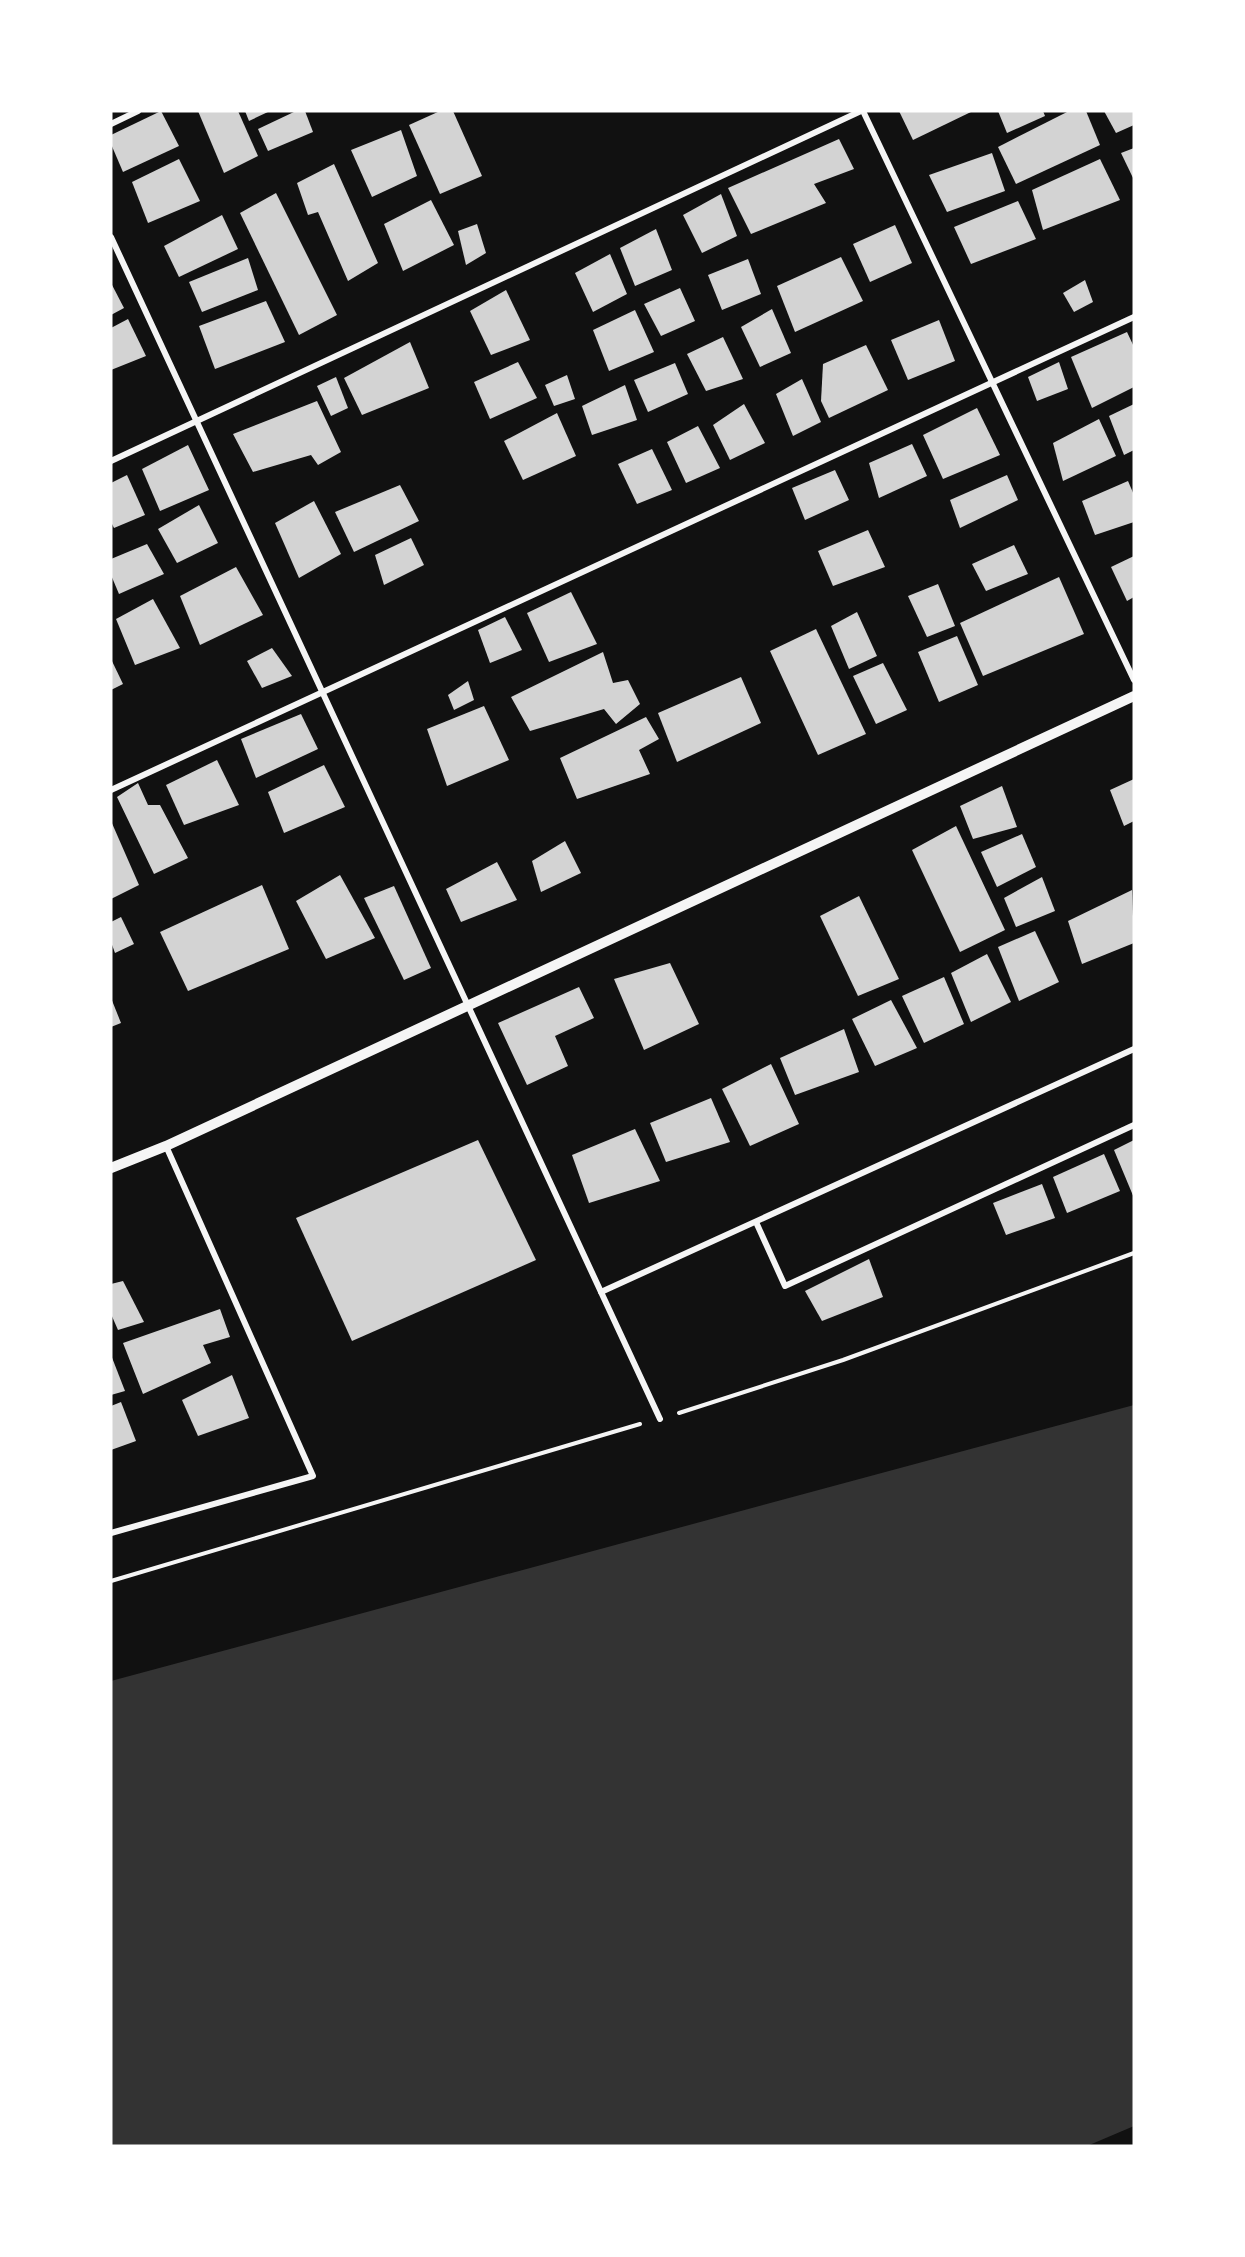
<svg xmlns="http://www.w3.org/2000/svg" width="1245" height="2257" viewBox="0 0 1245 2257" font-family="Lato,sans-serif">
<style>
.water{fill:#333}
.building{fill:#d3d3d3}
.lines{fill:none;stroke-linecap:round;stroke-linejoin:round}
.path{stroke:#f5f5f5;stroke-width:4}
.minor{stroke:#f5f5f5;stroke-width:6}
.tertiary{stroke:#f5f5f5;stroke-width:10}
</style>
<rect width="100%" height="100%" fill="#111"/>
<path class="water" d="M 1134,1405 L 1134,2126 L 1087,2146 L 111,2146 L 111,1681 Z"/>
<g class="building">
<path d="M 161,111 L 179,146 L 123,172 L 111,144 L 111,135 Z"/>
<path d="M 198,111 L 238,111 L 258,156 L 224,173 Z"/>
<path d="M 245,111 L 270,111 L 249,121 Z"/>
<path d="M 296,111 L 305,111 L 313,132 L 268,151 L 258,129 Z"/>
<path d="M 440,111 L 453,111 L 482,176 L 440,194 L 409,125 Z"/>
<path d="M 899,111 L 973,111 L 913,140 Z"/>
<path d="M 998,111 L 1043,111 L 1045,116 L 1007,133 Z"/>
<path d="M 1069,111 L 1086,111 L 1100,145 L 1016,184 L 998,147 Z"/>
<path d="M 1104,111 L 1134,111 L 1134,125 L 1116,133 Z"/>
<path d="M 401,130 L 417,176 L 372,197 L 351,150 Z"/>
<path d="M 839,139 L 854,169 L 814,184 L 826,203 L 751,234 L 728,188 Z"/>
<path d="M 1134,148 L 1134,180 L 1121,153 Z"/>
<path d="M 992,153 L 1005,191 L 947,212 L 929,175 Z"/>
<path d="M 179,159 L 200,201 L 148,223 L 132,182 Z"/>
<path d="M 1100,159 L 1120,200 L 1043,230 L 1032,190 Z"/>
<path d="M 334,164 L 378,263 L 348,281 L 318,212 L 308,215 L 297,183 Z"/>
<path d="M 276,193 L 337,315 L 299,335 L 240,213 Z"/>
<path d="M 721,194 L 737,236 L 702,253 L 683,215 Z"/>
<path d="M 431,200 L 454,245 L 403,271 L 384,224 Z"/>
<path d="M 1018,201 L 1036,239 L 971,264 L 954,227 Z"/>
<path d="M 222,215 L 238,249 L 179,277 L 164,246 Z"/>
<path d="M 477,224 L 486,253 L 466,265 L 458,231 Z"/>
<path d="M 895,225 L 912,263 L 870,282 L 853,244 Z"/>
<path d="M 656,229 L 672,270 L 635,286 L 620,248 Z"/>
<path d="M 610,254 L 627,294 L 593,312 L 575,273 Z"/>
<path d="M 841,257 L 863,301 L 795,332 L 777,286 Z"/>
<path d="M 248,258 L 258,290 L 202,312 L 189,282 Z"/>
<path d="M 748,259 L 761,294 L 722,310 L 708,275 Z"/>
<path d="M 1085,280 L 1093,302 L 1074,312 L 1063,293 Z"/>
<path d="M 111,283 L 124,308 L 111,315 Z"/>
<path d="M 680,288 L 695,321 L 661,336 L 644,304 Z"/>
<path d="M 506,290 L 530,340 L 491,355 L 470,311 Z"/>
<path d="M 266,301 L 285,342 L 215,369 L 199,326 Z"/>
<path d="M 772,309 L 791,353 L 760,367 L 741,327 Z"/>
<path d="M 635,310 L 654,352 L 609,371 L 593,330 Z"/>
<path d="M 128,319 L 146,356 L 111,370 L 111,328 Z"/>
<path d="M 939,320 L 955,361 L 908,380 L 891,340 Z"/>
<path d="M 1127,332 L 1134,347 L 1134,387 L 1092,408 L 1071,357 Z"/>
<path d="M 723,337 L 743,379 L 706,391 L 687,354 Z"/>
<path d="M 410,342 L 429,388 L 362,415 L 344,378 Z"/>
<path d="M 866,345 L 888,390 L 829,418 L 821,401 L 823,364 Z"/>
<path d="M 518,362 L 537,398 L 490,419 L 474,382 Z"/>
<path d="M 1059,362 L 1068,389 L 1037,401 L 1028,377 Z"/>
<path d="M 675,363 L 688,394 L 648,412 L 634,380 Z"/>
<path d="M 567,375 L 575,399 L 554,406 L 545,385 Z"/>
<path d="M 336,377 L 348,408 L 331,416 L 317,386 Z"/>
<path d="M 802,379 L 821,422 L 793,436 L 776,394 Z"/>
<path d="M 625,385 L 637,420 L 592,435 L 582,406 Z"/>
<path d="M 317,401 L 341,452 L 318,465 L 311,455 L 253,472 L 233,434 Z"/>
<path d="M 744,404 L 765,443 L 730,460 L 713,425 Z"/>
<path d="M 1134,404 L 1134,450 L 1124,455 L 1109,416 Z"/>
<path d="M 977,408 L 1000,455 L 943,479 L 923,435 Z"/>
<path d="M 557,413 L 576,456 L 523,480 L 504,441 Z"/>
<path d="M 1099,419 L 1116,456 L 1063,481 L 1053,443 Z"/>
<path d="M 698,426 L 720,468 L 686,483 L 667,442 Z"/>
<path d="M 912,444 L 927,476 L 879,498 L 869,463 Z"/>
<path d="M 188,445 L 209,490 L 160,511 L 142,469 Z"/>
<path d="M 652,449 L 672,490 L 637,504 L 618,464 Z"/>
<path d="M 835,470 L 849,500 L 805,520 L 792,488 Z"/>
<path d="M 127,475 L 145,515 L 114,528 L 111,522 L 111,483 Z"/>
<path d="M 1007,475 L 1018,500 L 960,528 L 950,500 Z"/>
<path d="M 1128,481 L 1134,495 L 1134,522 L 1095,535 L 1082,501 Z"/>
<path d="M 400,485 L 419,521 L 354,552 L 335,512 Z"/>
<path d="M 314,501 L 341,554 L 299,578 L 275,523 Z"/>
<path d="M 199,505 L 218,543 L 177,563 L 158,529 Z"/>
<path d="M 868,530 L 885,567 L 833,586 L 818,551 Z"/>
<path d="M 411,538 L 424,565 L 384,585 L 375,555 Z"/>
<path d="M 147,544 L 164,574 L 119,594 L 111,575 L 111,559 Z"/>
<path d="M 1014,545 L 1028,574 L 986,591 L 972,564 Z"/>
<path d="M 1134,556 L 1134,597 L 1127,601 L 1111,567 Z"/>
<path d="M 236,567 L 263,615 L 200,645 L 180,596 Z"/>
<path d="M 1059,577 L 1084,634 L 983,676 L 960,623 Z"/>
<path d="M 938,584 L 955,626 L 927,637 L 908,596 Z"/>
<path d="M 571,592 L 597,644 L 549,662 L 527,613 Z"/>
<path d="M 153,599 L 180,648 L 135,665 L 116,619 Z"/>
<path d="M 857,612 L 877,656 L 849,669 L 831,626 Z"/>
<path d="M 505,617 L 522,650 L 490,663 L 478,630 Z"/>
<path d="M 816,629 L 866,734 L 818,755 L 770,651 Z"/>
<path d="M 957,636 L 978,685 L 939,702 L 918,652 Z"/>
<path d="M 272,648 L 292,676 L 262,688 L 247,661 Z"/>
<path d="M 603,652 L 613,683 L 628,680 L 640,704 L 616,724 L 604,709 L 530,731 L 511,697 Z"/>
<path d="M 111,659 L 123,684 L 111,690 Z"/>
<path d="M 883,663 L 907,710 L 876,724 L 853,676 Z"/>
<path d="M 741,677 L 761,723 L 677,762 L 658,713 Z"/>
<path d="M 468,681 L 474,700 L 454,710 L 448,695 Z"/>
<path d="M 484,706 L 509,760 L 447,786 L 427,729 Z"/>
<path d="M 301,714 L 318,749 L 256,778 L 241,739 Z"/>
<path d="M 646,717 L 659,739 L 639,750 L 650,774 L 577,799 L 560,758 Z"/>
<path d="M 217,760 L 239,805 L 184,825 L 166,785 Z"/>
<path d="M 324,765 L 345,807 L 284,833 L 268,792 Z"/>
<path d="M 1134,779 L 1134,821 L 1124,826 L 1110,790 Z"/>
<path d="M 138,783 L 148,805 L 160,805 L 188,858 L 154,874 L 117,797 Z"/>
<path d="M 1002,786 L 1017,827 L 973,839 L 960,806 Z"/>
<path d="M 111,821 L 139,885 L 111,899 Z"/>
<path d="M 956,826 L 1005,930 L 960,952 L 912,850 Z"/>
<path d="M 1022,834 L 1036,867 L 997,887 L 981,852 Z"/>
<path d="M 565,841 L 581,873 L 541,892 L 532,861 Z"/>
<path d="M 497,862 L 517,900 L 461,922 L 446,889 Z"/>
<path d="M 340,875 L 375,938 L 326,959 L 296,901 Z"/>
<path d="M 1042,877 L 1055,911 L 1016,927 L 1004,898 Z"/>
<path d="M 262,885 L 289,949 L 188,991 L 160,932 Z"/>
<path d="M 394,886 L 431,968 L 404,980 L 364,898 Z"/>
<path d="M 1132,890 L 1134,943 L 1082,964 L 1068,921 Z"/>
<path d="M 859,896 L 899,979 L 858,996 L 820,916 Z"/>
<path d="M 121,917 L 134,944 L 115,953 L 111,942 L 111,922 Z"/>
<path d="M 1035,931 L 1059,982 L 1019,1001 L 998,947 Z"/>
<path d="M 987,954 L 1011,1002 L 971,1022 L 951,973 Z"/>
<path d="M 670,963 L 699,1024 L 644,1050 L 614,979 Z"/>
<path d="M 944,977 L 964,1024 L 924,1043 L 902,996 Z"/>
<path d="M 579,987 L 594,1018 L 555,1036 L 568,1066 L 527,1085 L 498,1023 Z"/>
<path d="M 111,998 L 121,1023 L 111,1027 Z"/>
<path d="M 891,1000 L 917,1048 L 875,1066 L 852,1019 Z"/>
<path d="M 844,1029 L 859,1072 L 795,1095 L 780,1058 Z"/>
<path d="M 771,1064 L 799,1124 L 750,1146 L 722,1089 Z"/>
<path d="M 711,1098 L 730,1142 L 666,1162 L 650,1123 Z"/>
<path d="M 635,1129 L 660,1181 L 589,1203 L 572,1155 Z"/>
<path d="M 478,1140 L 536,1260 L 352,1341 L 296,1218 Z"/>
<path d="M 1134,1140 L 1134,1198 L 1114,1150 Z"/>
<path d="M 1104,1154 L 1120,1191 L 1067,1213 L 1053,1177 Z"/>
<path d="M 1042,1184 L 1055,1218 L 1006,1235 L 993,1203 Z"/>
<path d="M 869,1259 L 883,1297 L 822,1321 L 805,1291 Z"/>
<path d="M 123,1281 L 144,1322 L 118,1330 L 111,1314 L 111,1284 Z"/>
<path d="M 220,1309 L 230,1337 L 203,1345 L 211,1363 L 143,1394 L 123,1343 Z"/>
<path d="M 111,1355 L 125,1391 L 111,1395 Z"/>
<path d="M 232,1375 L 249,1418 L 198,1436 L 182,1400 Z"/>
<path d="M 121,1402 L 136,1441 L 111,1450 L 111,1406 Z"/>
</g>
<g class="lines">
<g class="path">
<path d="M 679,1413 L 843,1360 L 1134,1253"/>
<path d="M 111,1581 L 640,1424"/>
</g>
<g class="minor">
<path d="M 863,111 L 1134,680"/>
<path d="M 111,124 L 138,111"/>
<path d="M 111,237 L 660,1419"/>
<path d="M 111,461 L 861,111"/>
<path d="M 111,790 L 1134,317"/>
<path d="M 756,1222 L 785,1286 L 1134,1125"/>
<path d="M 601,1292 L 1134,1049"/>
<path d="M 111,1533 L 313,1476 L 166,1146"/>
</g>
<path class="tertiary" d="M 111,1168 L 166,1146 L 1134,696"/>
</g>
<rect width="1245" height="2257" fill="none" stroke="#ffffff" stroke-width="225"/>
</svg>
